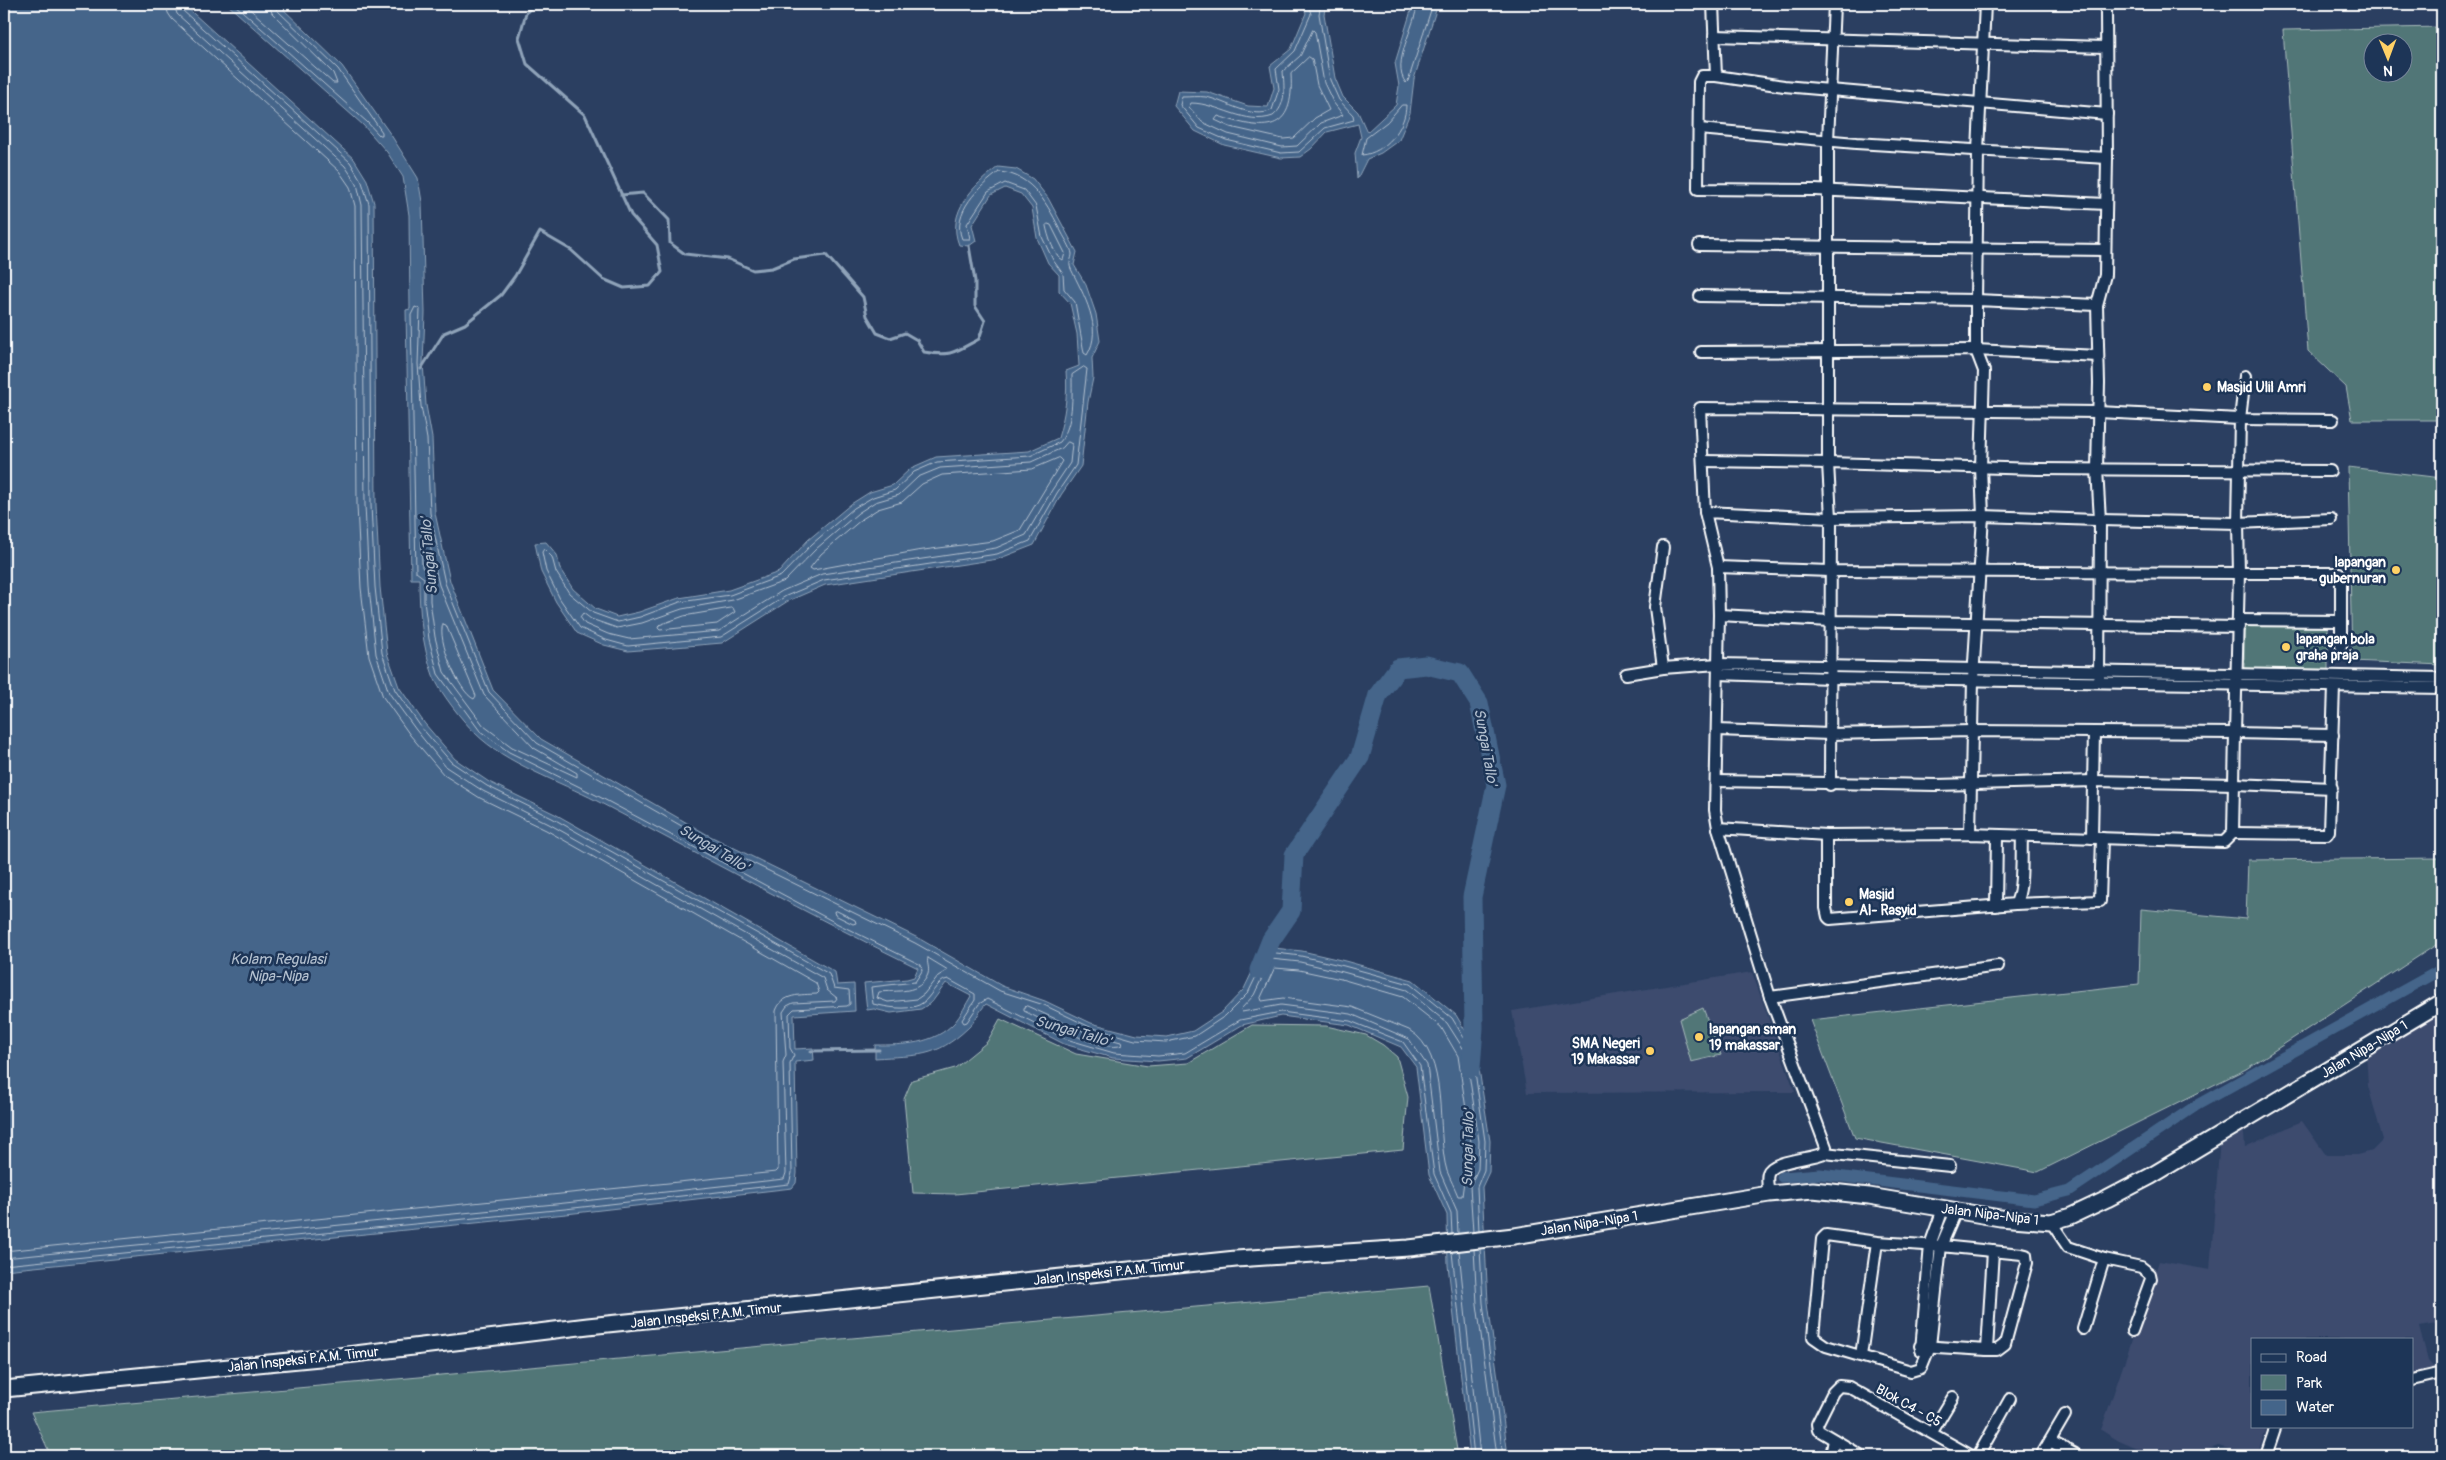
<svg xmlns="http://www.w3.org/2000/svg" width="2446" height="1460" font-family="Pangolin,sans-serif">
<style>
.built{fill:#3c4b6e}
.green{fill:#517677;stroke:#a8babb;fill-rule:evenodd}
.water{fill:#44658a;stroke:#8fa3b9}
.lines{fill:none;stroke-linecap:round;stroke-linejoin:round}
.shore{stroke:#b4c1d0;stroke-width:1}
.stream{stroke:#8fa3b9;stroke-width:3}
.canal{stroke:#44658a;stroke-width:11}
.river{stroke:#44658a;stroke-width:19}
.street-casing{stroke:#fff;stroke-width:14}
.secondary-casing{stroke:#fff;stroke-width:19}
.street{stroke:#1d3557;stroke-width:10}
.secondary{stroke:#1d3557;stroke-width:15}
.poi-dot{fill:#ffd166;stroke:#1d3557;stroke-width:2}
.labels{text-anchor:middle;stroke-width:5;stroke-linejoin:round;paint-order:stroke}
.poi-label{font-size:14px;font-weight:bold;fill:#fff;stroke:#1d3557;text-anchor:start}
.street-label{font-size:14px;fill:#fff;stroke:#1d3557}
.water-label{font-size:15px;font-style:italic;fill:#b4c1d0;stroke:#1d3557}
</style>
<rect width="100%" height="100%" fill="#2b3f61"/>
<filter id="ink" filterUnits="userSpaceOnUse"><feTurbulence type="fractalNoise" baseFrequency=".02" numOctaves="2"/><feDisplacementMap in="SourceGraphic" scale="10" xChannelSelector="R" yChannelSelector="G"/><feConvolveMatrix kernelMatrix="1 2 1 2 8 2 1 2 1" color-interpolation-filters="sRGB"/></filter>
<g filter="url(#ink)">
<g class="built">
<path d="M1752,972l43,120 -268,1 -15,-82z"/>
<path d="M2442,1003v320l-23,4 9,34 8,9 -24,5v-36h-160v87h15l-10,30 -39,-10 -26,9 -38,1 -35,-15 -18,-11 58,-169 51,9 10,-132 23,-15 2,24 57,-26 24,34h32l14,-4 11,-11 -15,-54 -2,-37z"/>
</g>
<g class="green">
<path d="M2442,27v393h-90l-6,-33 -38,-36 -25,-321zM2374,42h30v30h-30z"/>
<path d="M2348,467l94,11v187l-90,-4z"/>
<path d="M2244,623l84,1v47h-84z"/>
<path d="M2442,858v83l-196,128 -208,103 -183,-34 -45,-118 329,-36 2,-75 105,10 2,-59z"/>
<path d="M1703,1008l18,47 -30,7 -12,-43z"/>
<path d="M1000,1019l76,35 72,12 40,-3 64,-38 74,1 40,9 17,10 14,12 11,40 -5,53 -448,44 -42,-1 -9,-94 8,-19 43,-12 32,-26z"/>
<path d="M1429,1286l29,170h-1407l-20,-44z"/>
</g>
<g class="water">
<path d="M4,4h179l171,155 13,21 7,23 2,302 4,82 7,66 12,34 26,37 30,35 34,23 66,32 280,158 2,13 17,-1 1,27 -61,4 1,34 18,-1 1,12 -19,2 2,111 -1,10 -4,5 -226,26 -562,56z"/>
<path d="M227,4l52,1 63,61 49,69 27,43 4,24 3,111 -2,50 3,42 6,33 3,75 15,68 43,109 48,49 167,96 210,103 84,48 43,15 46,22 46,12 30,2 26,-6 29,-19 22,-23 20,-42 38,4 43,10 68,19 43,35 20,34 14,92 -1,31 -7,15 6,115 20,154h-38l-22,-191 -1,-50 -18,-40 -13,-108 -15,-20 -52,-22 -68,-9 -39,9 -55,33 -29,3 -45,-3 -49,-14 -78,-40c-7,7 -11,18 -18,24 -33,31 -51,27 -93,30v-13c28,0 59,0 80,-23 6,-7 11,-18 16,-26l-25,-13 -14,19 -11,7 -30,4 -17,-4 -7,1 -3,-27 43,-4 7,-2 4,-9c-109,-53 -214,-111 -321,-167 -38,-20 -91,-37 -122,-68 -13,-13 -35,-40 -42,-58 -11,-29 -14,-65 -14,-96h-8l-5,-269 4,-1 -1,-94 -6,-38 -16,-25 -24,-27z"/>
<path d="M1302,4h24l-2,10 11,64 8,19 15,15 9,20 29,-27 3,-19 -4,-23 18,-59h25l-24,75 -4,34 -11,27 -18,13 -14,6 -10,20 -2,-26 6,-16 -3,-13 -31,8 -16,17 -11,8 -19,1 -57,-13 -29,-14 -21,-25 4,-15 29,1 41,14 20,1 6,-19 -4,-22 21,-17 15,-36z"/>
<path d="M998,167l18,2 17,10 15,19 29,54 -3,13 12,20 10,29 4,27 -8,17 1,20 -5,24 -7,64 -20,29 -27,50 -36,14 -173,26 -37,16 -66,42 -94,8 -24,-6 -27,-12 -21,-31 -15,-30 -6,-29 11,-1 11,13 3,14 13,20 23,20 21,8 22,-5 40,-14 50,-8 50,-18 29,-32 43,-36 19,-12 23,-7 18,-17 25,-11 93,-6 29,-13c7,-23 10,-43 8,-67l13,-5 -2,-32 -7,-31 -11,-12v-16l-11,-12 -11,-25 -5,-30 -11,-14 -16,-6 -14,7 -19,30 4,16 -7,5 -10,-1c-13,-33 14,-59 39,-78z"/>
</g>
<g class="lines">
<g class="shore">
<path d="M234,4l133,118 12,13h3v-3l-44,-63 -62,-60 -1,-5"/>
<path d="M244,4l89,79h4l-4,-10 -61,-60 -3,-9"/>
<path d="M1308,4l3,10 -16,37 -19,18 3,20 -7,21c-20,10 -46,-9 -66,-13 -7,-1 -16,0 -24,0l-2,8 19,23 27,12 55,13 18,-1 26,-24 29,-8 -1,-5 -14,-15 -9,-20 -11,-66 2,-10"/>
<path d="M1417,4c-1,22 -27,60 -11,79l2,-2 25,-77"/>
<path d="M1313,30l2,2 9,51 9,19 10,13 -22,8 -24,23 -15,1 -54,-13 -26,-12 -13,-15 2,-4c27,0 55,23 82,13 14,-11 11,-30 10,-45l17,-15z"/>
<path d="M1309,57l3,2 5,26 12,25 -14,8 -21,20 -11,1 -53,-12 -15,-7 3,-4c46,15 77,19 73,-42z"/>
<path d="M1402,105h4c0,23 -21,48 -44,50l4,-17 21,-16z"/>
<path d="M999,172c34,2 49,34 63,61 3,6 9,14 10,21 0,5 -4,9 -1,15 12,25 33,59 16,86l-3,-2 -9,-51 -11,-13 -1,-15 -10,-14 -11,-23 -6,-31 -12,-16 -19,-7 -17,9 -21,32 3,15h-8c-11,-27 18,-53 37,-67z"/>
<path d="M1048,224l3,1 14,28 -2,7c-9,-4 -15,-24 -17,-34z"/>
<path d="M1084,367l3,2 -11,96 -19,28 -27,48 -33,13 -173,26 -38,16 -65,41 -93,9 -22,-6 -26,-12 -20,-29 -14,-28 -4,-19 2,-3 8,8 4,15 13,21 24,20 25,9 22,-5 40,-15 50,-7 51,-19 31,-32 42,-36 19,-11 22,-7 19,-18 23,-10 93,-6 30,-14c14,-18 12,-46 12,-67z"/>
<path d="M1068,442l4,2 -2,19 -18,27 -26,45 -30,13 -174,26 -40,17 -63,40 -90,8 -21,-5 -23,-10 -5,-7 3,-4 8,6 26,9 25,-5 40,-14 51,-9 52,-19 31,-32 42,-36 17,-11 24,-7 19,-18 22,-9 91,-6 31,-14z"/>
<path d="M1059,458l3,3 -42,69 -27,11 -77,10 -103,19 -3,-2 11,-14 41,-35 16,-10 24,-7 20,-18 20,-9 90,-6z"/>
<path d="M424,526l2,2 13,57 45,110 50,53 43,25v4l-65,-30 -28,-21 -40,-54 -9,-35 -5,-36v-24l-8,-10 -1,-39z"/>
<path d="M733,608l2,4 -18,12 -57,6 -2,-2 1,-3 25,-9z"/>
<path d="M443,624l3,1 30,71 -2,3c-15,-6 -38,-61 -31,-75z"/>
<path d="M837,911l18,9 1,3 -3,1 -18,-9 -1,-3z"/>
<path d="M928,958l20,12 -10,6 -14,18 -7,5 -29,3 -11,-4 2,-6c18,-2 41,3 49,-18 2,-7 -2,-11 0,-16z"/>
<path d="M1275,968l24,2 42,9 62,18 38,30 17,29 13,86v25l-7,14 -2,15h-4c-3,-8 -8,-17 -11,-25 -12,-40 4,-116 -38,-141l-57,-23 -69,-9 -21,3 -1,-3z"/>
<path d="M1027,1006l60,27 34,9 1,3c-18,9 -79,-25 -98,-34v-3z"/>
<path d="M1452,1234l-1,-21 -17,-39 -14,-108 -17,-24 -53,-21 -69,-9 -41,8 -55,33 -27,3 -44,-3 -48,-14 -79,-40 -8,5 -12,18 -3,1 -2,-3 13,-20v-6l-27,-15c-12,1 -17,21 -29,26 -14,6 -32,2 -46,-1l-2,-17 44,-5 7,-11 -1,-6 -83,-41 -242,-129 -87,-43 -29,-21 -42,-57 -9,-35 -5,-38v-23l-8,-6 -5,-257 4,-8 5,2 -2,55 3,42 6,33 3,74 15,70 44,109 48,51 169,97 209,103 85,48 44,14 46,22 45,13 31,2 29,-6 30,-20 23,-23 20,-41 33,4 43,10 66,18 42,34 20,33 13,90 -1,29 -7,17 2,44"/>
<path d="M1458,1234l-1,-23 -17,-39 -13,-107 -18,-26 -58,-25 -70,-9 -39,7 -1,-3 13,-14 17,-36 29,3 43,10 64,18 40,33 19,30 13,88 -1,28 -8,17 3,46"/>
<path d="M1474,1249l3,55 20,152"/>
<path d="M1480,1249l3,54 20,153"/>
<path d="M4,1251l772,-79 2,-2 -2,-159c6,-18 25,-16 41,-17l2,-2 -3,-9 -270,-153 -66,-32 -36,-23 -34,-40 -27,-38 -14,-41 -8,-68 -4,-83 -2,-299 -5,-19 -11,-16 -167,-152 -4,-6 -2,-9"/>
<path d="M1459,1251l21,205"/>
<path d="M1452,1252l22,204"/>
<path d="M4,1258l561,-55 219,-24 2,-6 -3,-111 3,-7 -3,-43 4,-6 6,-3 42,-2 2,-3 -10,-8 -4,-12 -274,-154 -66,-33 -37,-24 -30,-37 -27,-37 -13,-39 -7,-67 -4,-82 -3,-300 -5,-21 -12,-18 -168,-152 -3,-10"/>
<path d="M4,1265l561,-56 224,-25 3,-11 -2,-110 4,-8 -4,-7 -1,-34 5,-5 53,-3 3,-2 -1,-14 -15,-2 -5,-14 -277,-156 -65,-32 -36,-24 -30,-35 -26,-37 -13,-37 -7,-66 -4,-82 -2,-301 -7,-22 -12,-20 -168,-152 -2,-6"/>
</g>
<g class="stream">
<path d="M621,195l22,-2 26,27 1,23 15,11 43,5 25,11 19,-2 22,-9 32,-4 37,42 4,19 10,17 13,5 15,-5 12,7 7,12c27,5 31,0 55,-13l6,-18 -10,-15v-25l-6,-35"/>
<path d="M421,369l23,-36 21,-9 36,-29 14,-19 25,-44 31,18 32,29 21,9 26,-2 12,-14 -5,-27 -26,-30 -46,-100 -58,-51 -8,-26 7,-25 8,-9"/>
<path d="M811,1051l68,-1"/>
</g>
<path class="canal" d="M1782,1177l38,-3 214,26 35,-9 128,-86 245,-136"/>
<path class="river" d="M1259,970l12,-30 20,-29 3,-56 66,-98 18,-62 20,-27 28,-3 34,8 19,30 17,82 -24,112 2,131 -3,40"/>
<defs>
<g id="street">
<path d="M1713,4l3,72"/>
<path d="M1714,36l391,11"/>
<path d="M1699,129l157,14 251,15"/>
<path d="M2106,204l-291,-14 -117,-1 1,-107 3,-6h14l68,10 323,28"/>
<path d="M1699,245l406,5"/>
<path d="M1700,296l276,4 2,-149 7,-147"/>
<path d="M2097,305l2,78 -2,86 3,51 -1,159"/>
<path d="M1701,352l275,-2 122,6"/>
<path d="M2245,376l-5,43 93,1"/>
<path d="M1703,461l125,2v-322l6,-137"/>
<path d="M1705,512l-5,-104 398,4 142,7 -2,104 93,-4"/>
<path d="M2096,520l-113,-4 -2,-49 3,-96 -8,-21v-50l121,5 8,-30 2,-117 -1,-147"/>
<path d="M2100,520l138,3 1,50h100l2,6v67"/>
<path d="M1663,547l-8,60 8,61"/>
<path d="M1718,567l112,4 409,2 -4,160 98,2"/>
<path d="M1719,615l111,6 409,6"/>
<path d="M2238,620l103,1"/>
<path d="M1626,674l37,-6 55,-4 724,14"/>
<path d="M1718,674l113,4 611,10"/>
<path d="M1717,730l113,4 141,-3 264,2 -2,100 -9,9 -254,-8 -144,1 -108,-7"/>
<path d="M1716,781l220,4 158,-4 141,3 97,4"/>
<path d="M2233,833l94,1 2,-3 5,-144"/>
<path d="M1970,834l3,-155 10,-163 -152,2 -3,-55 211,6 291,2"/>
<path d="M1826,835v73l2,9 2,2 185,-15c9,-12 6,-53 7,-68"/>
<path d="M2092,838l2,-106"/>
<path d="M2015,904l85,-3 2,-63"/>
<path d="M1996,906l1,-70"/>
<path d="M1770,997l228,-31"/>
<path d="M1824,1153l126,13"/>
<path d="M1769,1194c-1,-7 -3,-14 -1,-21 4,-13 44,-14 56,-20l2,-6 -56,-150 -52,-169 -3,-18 4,-195 -1,-48 -13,-55 126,6 -1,267"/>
<path d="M1956,1211l-15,35 -11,100 -9,22 -10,3 -85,-25 -13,-9 9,-98 4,-4 51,7 64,4 81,8 4,1 1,8 -22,81 -8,6h-10"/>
<path d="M2051,1222l17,25 36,12 37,8 9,7 1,5 -19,52"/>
<path d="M2083,1329l21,-70"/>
<path d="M1920,1346l67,4 6,-99"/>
<path d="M1921,1350l9,-105 13,-36"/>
<path d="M1861,1356l16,-114"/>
<path d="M2412,1380l30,-7"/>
<path d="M1932,1432l21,-35"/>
<path d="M2050,1441l28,15"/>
<path d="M1831,1456l3,-16"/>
<path d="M1862,1456l-44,-26 -1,-6 16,-32 6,-6 10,1 123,69"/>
<path d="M1978,1456l32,-57"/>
<path d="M2041,1456l24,-41"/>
<path d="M2266,1456l10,-30"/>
</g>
<path id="secondary" d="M4,1389l326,-32 258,-31 648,-67 173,-11 105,-12 255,-42 44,-4 56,6 131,22 51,4 20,-6 36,-17 44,-23 291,-174"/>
</defs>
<use href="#street" class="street-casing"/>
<use href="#secondary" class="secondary-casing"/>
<use href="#street" class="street"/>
<use href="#secondary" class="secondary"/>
</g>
</g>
<g class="poi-dot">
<circle cx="2207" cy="387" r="5"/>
<circle cx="2396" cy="570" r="5"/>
<circle cx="2286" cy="647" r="5"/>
<circle cx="1849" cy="902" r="5"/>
<circle cx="1699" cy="1037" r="5"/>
<circle cx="1650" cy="1051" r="5"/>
</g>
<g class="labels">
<g class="poi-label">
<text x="2217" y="392">Masjid Ulil Amri</text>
<text x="2386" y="567" text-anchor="end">lapangan<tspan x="2386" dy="16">gubernuran</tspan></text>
<text x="2296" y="644">lapangan bola<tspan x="2296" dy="16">graha praja</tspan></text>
<text x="1859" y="899">Masjid<tspan x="1859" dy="16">Al- Rasyid</tspan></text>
<text x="1709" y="1034">lapangan sman<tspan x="1709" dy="16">19 makassar</tspan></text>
<text x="1640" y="1048" text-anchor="end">SMA Negeri<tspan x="1640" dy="16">19 Makassar</tspan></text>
</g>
<g class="street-label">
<text transform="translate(2364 1049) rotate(-31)" y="5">Jalan Nipa-Nipa 1</text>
<text transform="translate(1990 1214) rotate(7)" y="5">Jalan Nipa-Nipa 1</text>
<text transform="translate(1589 1223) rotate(-9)" y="5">Jalan Nipa-Nipa 1</text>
<text transform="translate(1109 1272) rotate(-6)" y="5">Jalan Inspeksi P.A.M. Timur</text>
<text transform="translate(706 1315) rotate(-6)" y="5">Jalan Inspeksi P.A.M. Timur</text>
<text transform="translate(303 1359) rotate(-6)" y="5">Jalan Inspeksi P.A.M. Timur</text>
<text transform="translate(1909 1405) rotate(29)" y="5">Blok C4 - C5</text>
</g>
<g class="water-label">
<text transform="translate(429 556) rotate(-95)" y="5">Sungai Tallo'</text>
<text transform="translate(1486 747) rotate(80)" y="5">Sungai Tallo'</text>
<text transform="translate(714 848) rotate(31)" y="5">Sungai Tallo'</text>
<text x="278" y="964">Kolam Regulasi<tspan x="278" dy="17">Nipa-Nipa</tspan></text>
<text transform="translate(1073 1031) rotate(16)" y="5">Sungai Tallo'</text>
<text transform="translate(1468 1148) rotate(-89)" y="5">Sungai Tallo'</text>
</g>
</g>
<rect width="2446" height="1460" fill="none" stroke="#1d3557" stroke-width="20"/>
<rect x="10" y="10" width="2426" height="1440" fill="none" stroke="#fff" stroke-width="2" filter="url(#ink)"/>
<rect x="2251" y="1338" width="162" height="90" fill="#1d3557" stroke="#77869a"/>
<rect x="2261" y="1354" width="25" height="8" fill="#1d3557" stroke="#77869a"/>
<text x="2296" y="1362" font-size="15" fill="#ffffff">Road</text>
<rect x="2261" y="1375" width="25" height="15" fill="#517677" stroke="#77869a"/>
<text x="2296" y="1388" font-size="15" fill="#ffffff">Park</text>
<rect x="2261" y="1400" width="25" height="15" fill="#44658a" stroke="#77869a"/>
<text x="2296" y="1412" font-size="15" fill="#ffffff">Water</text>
<g transform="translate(2388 58) rotate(179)"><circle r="24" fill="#1d3557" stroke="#77869a"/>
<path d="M0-4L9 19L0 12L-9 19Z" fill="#ffd166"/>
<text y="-8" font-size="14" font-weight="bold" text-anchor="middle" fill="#ffffff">N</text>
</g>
</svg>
